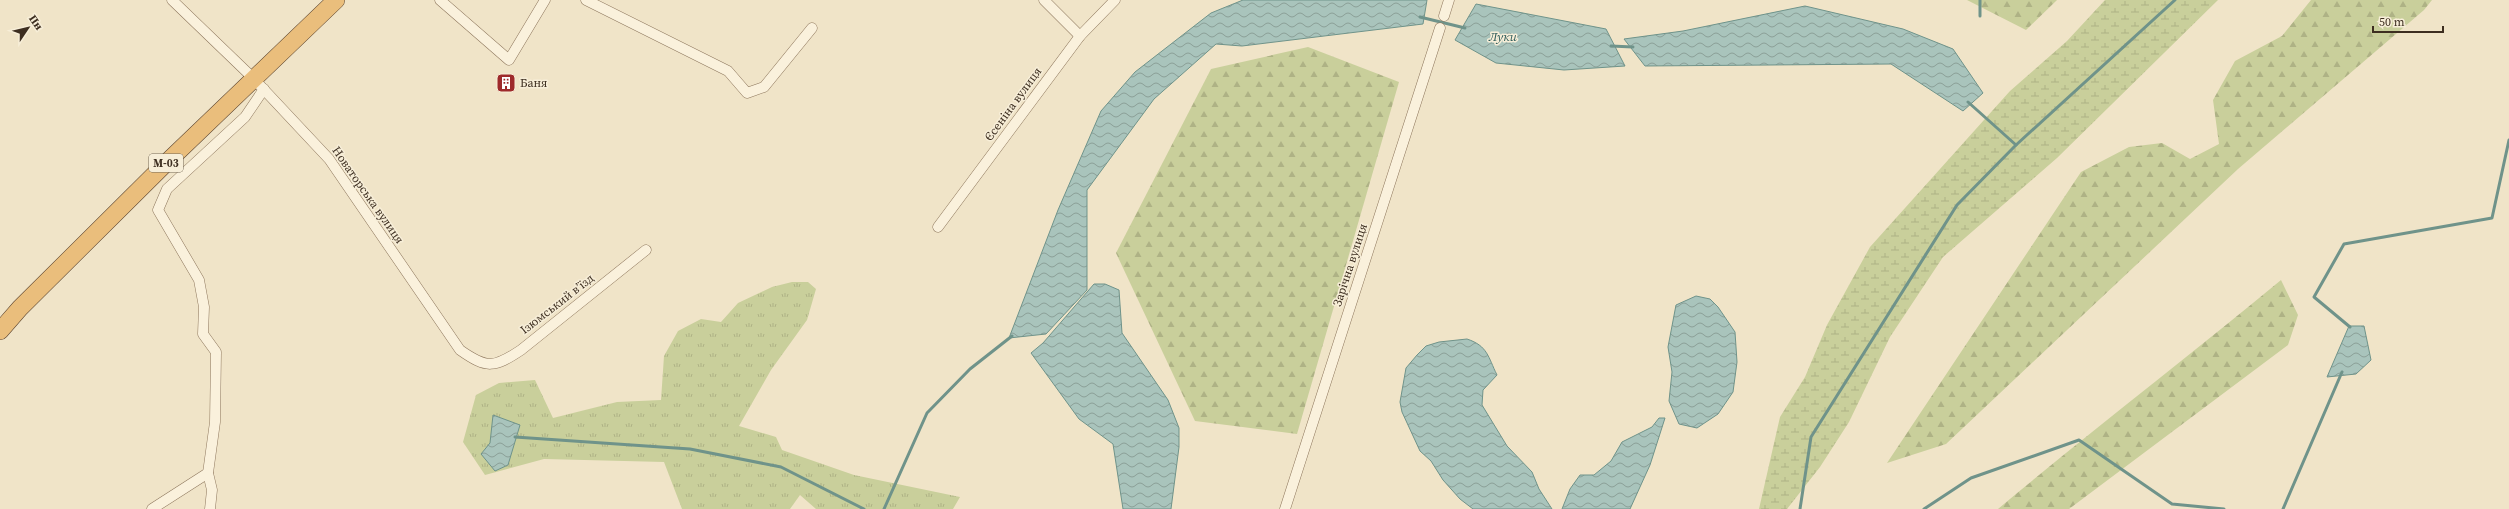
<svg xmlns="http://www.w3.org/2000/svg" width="2509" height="509" font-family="'Source Serif 4',serif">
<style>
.grass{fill:url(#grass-tufts)}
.forest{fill:url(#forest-firs)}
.wetland{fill:url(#wetland-marsh)}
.water{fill:url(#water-waves);stroke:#6f938a}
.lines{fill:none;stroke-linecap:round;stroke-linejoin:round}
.stream{stroke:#6f938a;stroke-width:3}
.minor-casing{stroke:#8d765c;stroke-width:11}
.trunk-casing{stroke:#5b4430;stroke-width:18}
.minor{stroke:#faf1dc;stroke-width:10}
.trunk{stroke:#eabe7c;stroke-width:17}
.labels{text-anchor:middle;stroke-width:3;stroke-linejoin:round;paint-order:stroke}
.shield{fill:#f7eed8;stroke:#756857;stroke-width:1}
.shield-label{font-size:11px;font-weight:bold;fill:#3d2e20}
.poi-label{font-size:12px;fill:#3d2e20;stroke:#f7eed8;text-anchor:start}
.street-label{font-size:12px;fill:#3d2e20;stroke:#f7eed8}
.water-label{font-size:13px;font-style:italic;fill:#2f5d5a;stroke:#f7eed8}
</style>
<defs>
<pattern id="grass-tufts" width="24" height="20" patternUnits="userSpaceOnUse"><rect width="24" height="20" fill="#c9cf9b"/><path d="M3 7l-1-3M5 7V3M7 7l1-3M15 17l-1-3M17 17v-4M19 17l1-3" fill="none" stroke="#aeb285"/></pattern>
<pattern id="forest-firs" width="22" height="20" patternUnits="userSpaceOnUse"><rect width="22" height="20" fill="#c9cf9b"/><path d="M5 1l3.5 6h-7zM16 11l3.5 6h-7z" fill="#aeb285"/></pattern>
<pattern id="wetland-marsh" width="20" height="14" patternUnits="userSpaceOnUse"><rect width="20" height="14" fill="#c9cf9b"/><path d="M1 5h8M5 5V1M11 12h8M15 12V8" fill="none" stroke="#aeb285"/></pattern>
<pattern id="water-waves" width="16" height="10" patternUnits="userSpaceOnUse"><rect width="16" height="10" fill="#a9c4bc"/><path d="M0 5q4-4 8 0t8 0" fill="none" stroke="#8ba098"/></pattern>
</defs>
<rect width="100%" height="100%" fill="#f0e4c8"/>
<path class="grass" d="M792,282h16l8,7 -9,31 -36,50 -32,56 37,11 6,13 72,25 106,22 -7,12h-137l-16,-14 -10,14h-108l-18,-47 -120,-3 -59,16 -22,-33 13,-47 23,-12 36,-3 18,38 64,-16 44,-2 3,-44 14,-25 23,-12 20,3 17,-19 34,-16z"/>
<g class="forest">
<path d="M1967,0h90l-31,30z"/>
<path d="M2311,0h121l-8,10 -186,159 -292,275 -59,19 194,-291 48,-25 33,-4 28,16 29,-15 -6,-44 22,-39 47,-25z"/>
<path d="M1308,47l91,35 -102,352 -102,-13 -79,-168 95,-184z"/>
<path d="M2281,280l17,35 -10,30 -219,164h-71c93,-78 189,-151 283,-229z"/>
</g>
<path class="wetland" d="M2105,0h113l-161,158 -114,99 -53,80 -41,85 -29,45 -33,42h-28l21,-92 25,-40 22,-52 43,-78 140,-156 57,-50z"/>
<g class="water">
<path d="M1243,0h184l-4,24 -181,22 -26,-2 -62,55 -67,91v100l-41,44 -37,4 49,-128 43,-99 34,-39 76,-59z"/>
<path d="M1476,4l130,25 19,37 -61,4 -68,-7 -41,-23z"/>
<path d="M1805,6l98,23 50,20 30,44 -20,18 -72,-47 -246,2 -21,-27 59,-8z"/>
<path d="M1094,284h11l14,6 3,43 46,67 11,28v19l-8,62h-48l-10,-65 -34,-25 -48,-66 12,-10z"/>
<path d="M1696,296l14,3 8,8 17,25 2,30 -4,30 -15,22 -21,14 -18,-4 -10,-23 3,-29 -4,-25 8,-42z"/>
<path d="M2349,326h15l7,34 -15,14 -29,3z"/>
<path d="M1467,339c21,7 21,18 30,36l-14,15 -1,15 25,41 25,26 7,17 13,20h-79l-13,-10 -17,-19 -12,-19 -11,-10 -18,-39 -2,-10 6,-34 11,-13 9,-9 13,-4z"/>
<path d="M493,415l27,10 -12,40 -13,6 -14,-17 9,-11z"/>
<path d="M1659,418h6l-15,47 -20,44h-68l8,-20 10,-14h14l17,-14 11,-19 30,-15z"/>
</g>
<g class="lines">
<g class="stream">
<path d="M1980,0v16"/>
<path d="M1420,17l45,11"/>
<path d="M1611,46l22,1"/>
<path d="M1968,102l48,43 159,-145"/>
<path d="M2350,327l-36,-30 30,-53 148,-26 17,-78"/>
<path d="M515,437l175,12 91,18 83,42"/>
<path d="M884,509l43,-96 43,-44 42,-33"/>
<path d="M1800,509l11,-72 146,-232 59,-60"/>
<path d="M1924,509l47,-31 108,-38 93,64 52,5"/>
<path d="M2283,509l59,-137"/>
</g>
<defs>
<g id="minor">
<path d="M172,0l81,78 76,81 131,191c27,19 34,18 61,0l125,-100"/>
<path d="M440,0l69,60 36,-60"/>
<path d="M586,0l142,71 19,22 17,-6 48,-59"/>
<path d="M1044,0l36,36"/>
<path d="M1444,16l5,-16"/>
<path d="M938,227l142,-191 35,-36"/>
<path d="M152,509l56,-36"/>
<path d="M210,509l2,-19 -4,-17 7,-51 1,-70 -13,-18 1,-27 -5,-27 -41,-70 9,-21 78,-72 19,-28"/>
<path d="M1285,509l155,-481"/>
</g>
<path id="trunk" d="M0,331l20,-23 143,-142 173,-166"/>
</defs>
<use href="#minor" class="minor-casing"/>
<use href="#trunk" class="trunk-casing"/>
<use href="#minor" class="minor"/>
<use href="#trunk" class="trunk"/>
</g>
<defs>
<symbol id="building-square" viewBox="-11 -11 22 22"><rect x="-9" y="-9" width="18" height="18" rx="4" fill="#9e2a2b" stroke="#f7eed8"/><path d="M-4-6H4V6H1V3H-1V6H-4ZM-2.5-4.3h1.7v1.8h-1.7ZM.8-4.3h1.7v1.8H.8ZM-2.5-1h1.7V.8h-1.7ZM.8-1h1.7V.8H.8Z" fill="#fff"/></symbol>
</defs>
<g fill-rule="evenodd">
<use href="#building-square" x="495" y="72" width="22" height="22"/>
</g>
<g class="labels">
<rect class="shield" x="149" y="154" width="34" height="18" rx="3"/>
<g class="shield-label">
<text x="166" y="167">М-03</text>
</g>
<g class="poi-label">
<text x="520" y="87">Баня</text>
</g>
<g class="street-label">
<text transform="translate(1013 104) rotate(-54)" y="4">Єсеніна вулиця</text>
<text transform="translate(368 195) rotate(55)" y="4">Новаторська вулиця</text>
<text transform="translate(1350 265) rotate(-72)" y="4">Зарічна вулиця</text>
<text transform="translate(557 304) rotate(-38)" y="4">Ізюмський в’їзд</text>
</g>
<g class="water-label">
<text x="1503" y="41">Луки</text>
</g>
</g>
<g transform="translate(28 28) rotate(55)" stroke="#f7eed8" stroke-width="3" paint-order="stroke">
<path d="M0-3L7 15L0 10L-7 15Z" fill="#3d2e20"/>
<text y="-6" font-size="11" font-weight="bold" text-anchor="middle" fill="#3d2e20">Пн</text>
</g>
<path d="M2373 26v6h70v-6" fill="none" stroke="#3d2e20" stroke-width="2"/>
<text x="2379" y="26" font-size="12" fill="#3d2e20" stroke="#f7eed8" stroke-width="3" paint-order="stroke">50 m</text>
</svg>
